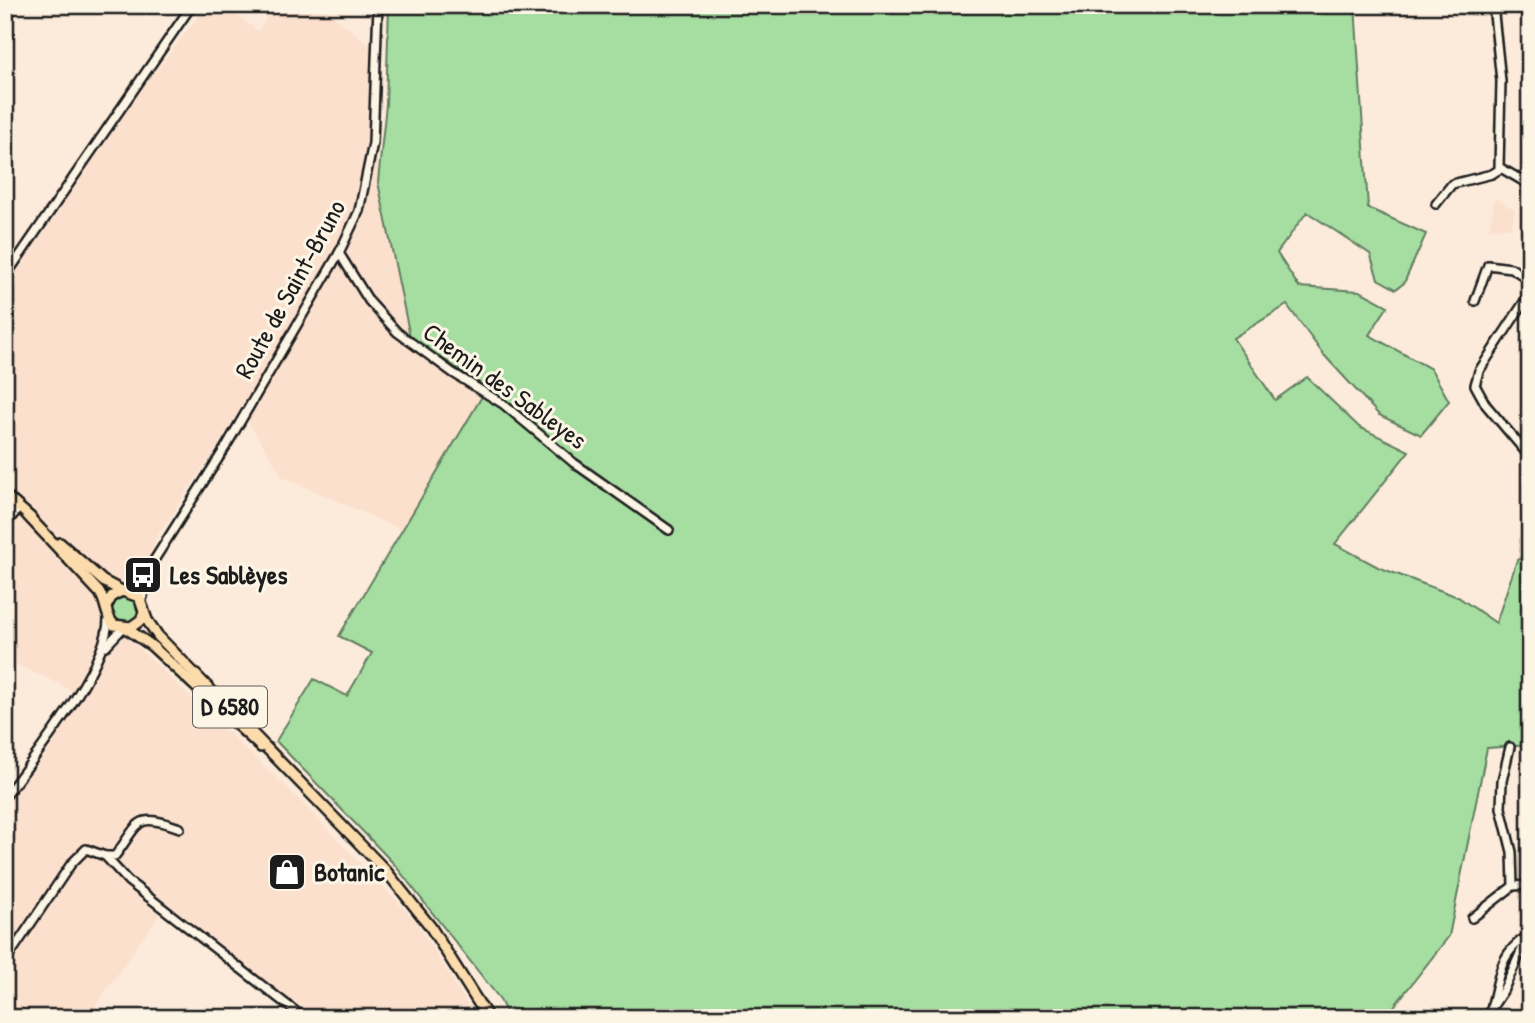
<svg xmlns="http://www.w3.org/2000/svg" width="1535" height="1023" font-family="'Patrick Hand',sans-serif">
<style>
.built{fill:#fce0ce}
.green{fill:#a6dea2;stroke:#617d5f;stroke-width:2}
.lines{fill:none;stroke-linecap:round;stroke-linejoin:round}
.minor-casing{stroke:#1c1c1c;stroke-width:12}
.major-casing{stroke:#1c1c1c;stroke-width:14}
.minor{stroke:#fcf5e5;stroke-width:7}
.major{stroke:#fcdcac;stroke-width:9}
.labels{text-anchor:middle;stroke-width:6;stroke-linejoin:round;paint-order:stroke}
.shield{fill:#fcf5e5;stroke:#5f5d58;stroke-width:2}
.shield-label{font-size:24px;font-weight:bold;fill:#1c1c1c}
.street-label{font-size:26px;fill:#1c1c1c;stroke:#fcf5e5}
.poi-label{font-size:26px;font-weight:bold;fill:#1c1c1c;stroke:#fcf5e5;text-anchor:start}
</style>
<rect width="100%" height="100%" fill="#fcebdb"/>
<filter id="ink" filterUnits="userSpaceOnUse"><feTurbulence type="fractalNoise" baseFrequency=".0143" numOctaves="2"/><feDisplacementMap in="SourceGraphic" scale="14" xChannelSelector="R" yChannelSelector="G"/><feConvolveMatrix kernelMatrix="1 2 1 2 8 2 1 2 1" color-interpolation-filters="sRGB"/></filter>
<g filter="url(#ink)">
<g class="built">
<path d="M207,5h16l35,26 17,-26h44l55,43 -7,64 43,225 77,50 -83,144 -121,-54 -42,-66 -86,129 -29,96 166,156 124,129 60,97h-167l-145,-110 -77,110h-82v-216l79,-106 -79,-37v-370l132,-194z"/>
<path d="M1495,198l20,12 -4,18h-22z"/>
</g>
<g class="green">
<path d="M389,5h966l13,203 58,26 -22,49 -8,6 -18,-10 -8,-25 -63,-42 -30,41 22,34 61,4 28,15 -19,29 62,34 18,32 -28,34 -42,-20 -55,-60 -37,-50 -54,33 42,62 32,-23 52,50 50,24 -74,93 43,23 80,30 38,26 21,-63 13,-7v192l-43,3 -38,188 -64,82h-876l-10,-20 -105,-134 -118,-123 38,-62 33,17 25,-43 -33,-17 148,-248 -77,-51 -32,-155 8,-78z"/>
<circle cx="125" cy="610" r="13"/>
</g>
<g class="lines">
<defs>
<g id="minor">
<path d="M1493,5l8,76 -2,86 31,18"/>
<path d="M1436,204l16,-20 40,-10 8,-5"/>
<path d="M339,253l30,48 28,31 56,41 50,31 71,59 95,67"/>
<path d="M5,277l187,-272"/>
<path d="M1530,293l-51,78 -4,14 11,20 44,52"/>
<path d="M1475,301l13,-36 23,3 19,12"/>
<path d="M5,525l14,-17"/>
<path d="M125,591l21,-20"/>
<path d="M142,600l9,-35 74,-117 114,-195 20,-42 14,-68 5,-138"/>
<path d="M106,646l17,-18"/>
<path d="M5,797c29,-40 104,-132 103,-179"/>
<path d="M105,856l23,25 176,137"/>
<path d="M1513,886l17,-1"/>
<path d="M1472,918l41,-32 -1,-34 -11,-44 1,-27 8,-34"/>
<path d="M5,962l66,-98 15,-15 19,7h10c26,-35 20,-44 65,-28"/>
<path d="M1492,1004c8,-29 7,-50 34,-67"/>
<path d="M1485,1018l18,-27 25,-55"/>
</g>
<g id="major">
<path d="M5,495l26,23"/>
<path d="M28,516l72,77c7,10 5,23 14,32l17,2 10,-7 3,-7"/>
<path d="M60,543l43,38 19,10"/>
<path d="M107,605l5,-9 10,-5 17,6 8,23 11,16 228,235 44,55 58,92"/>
<path d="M126,628l26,18 109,101"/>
</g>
</defs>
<use href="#minor" class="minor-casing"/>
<use href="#major" class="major-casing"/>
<use href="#minor" class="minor"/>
<use href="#major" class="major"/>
</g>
</g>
<defs>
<symbol id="bus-square" viewBox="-11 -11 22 22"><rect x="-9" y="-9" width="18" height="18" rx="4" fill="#1c1c1c" stroke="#fcf5e5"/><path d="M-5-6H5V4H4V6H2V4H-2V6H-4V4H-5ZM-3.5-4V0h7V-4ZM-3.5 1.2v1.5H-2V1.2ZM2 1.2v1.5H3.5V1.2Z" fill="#fff"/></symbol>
<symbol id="shop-square" viewBox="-11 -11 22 22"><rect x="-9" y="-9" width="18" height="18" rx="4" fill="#1c1c1c" stroke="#fcf5e5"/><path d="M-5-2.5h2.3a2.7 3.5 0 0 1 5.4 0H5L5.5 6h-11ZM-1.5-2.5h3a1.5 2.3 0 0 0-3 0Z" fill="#fff"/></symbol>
</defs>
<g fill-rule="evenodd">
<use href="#bus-square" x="121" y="553" width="44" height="44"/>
<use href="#shop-square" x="265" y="850" width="44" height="44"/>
</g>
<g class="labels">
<rect class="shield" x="193" y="686.5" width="74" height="41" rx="5"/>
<g class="shield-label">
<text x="230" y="715">D 6580</text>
</g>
<g class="street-label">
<text transform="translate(290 289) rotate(-61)" y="9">Route de Saint-Bruno</text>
<text transform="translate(505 386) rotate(36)" y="9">Chemin des Sableyes</text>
</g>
<g class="poi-label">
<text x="170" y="584">Les Sablèyes</text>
<text x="314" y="881">Botanic</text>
</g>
</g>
<rect width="1535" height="1023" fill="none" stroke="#fcf5e5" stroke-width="28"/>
<rect x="14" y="14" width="1507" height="995" fill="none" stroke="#1c1c1c" stroke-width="2.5" filter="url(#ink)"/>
</svg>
